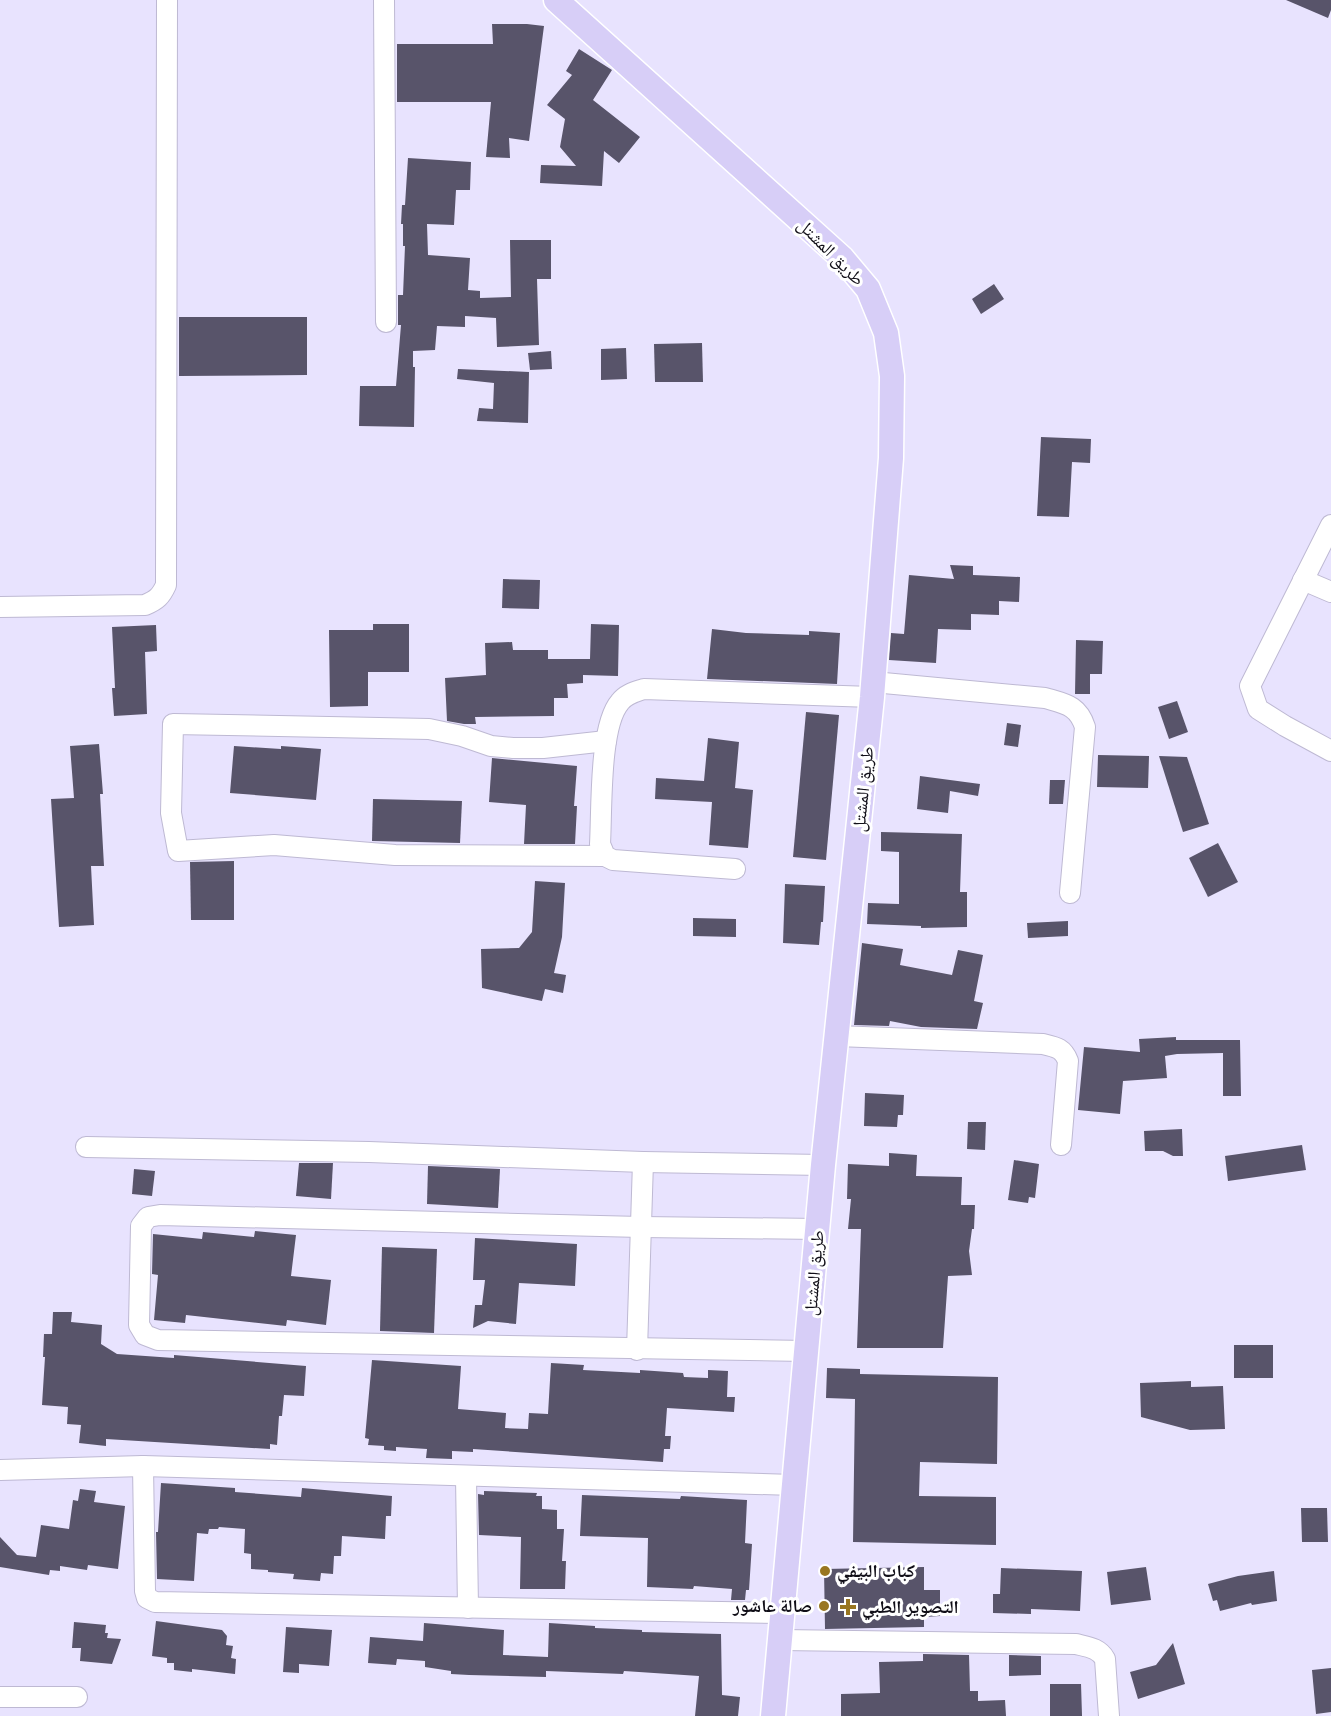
<svg xmlns="http://www.w3.org/2000/svg" width="1331" height="1716" font-family="'Times New Roman','Noto Naskh Arabic',serif">
<style>
.building{fill:#58546a}
.lines{fill:none;stroke-linecap:round;stroke-linejoin:round}
.minor-casing{stroke:#beb9d3;stroke-width:22}
.major-casing{stroke:#fff;stroke-width:27}
.minor{stroke:#fff;stroke-width:20}
.major{stroke:#d7cef7;stroke-width:24}
.poi-dot{fill:#997620;stroke:#fff;stroke-width:2}
.labels{text-anchor:middle;stroke-width:6;stroke-linejoin:round;paint-order:stroke}
.street-label{font-size:18px;fill:#100e17;stroke:#fff}
.poi-label{font-size:18px;font-weight:bold;fill:#100e17;stroke:#fff;text-anchor:start}
</style>
<rect width="100%" height="100%" fill="#e8e3fe"/>
<g class="building">
<path d="M1286,0h45v10l-3,8z"/>
<path d="M492,24h35l17,2 -15,115 -20,-3 1,20 -24,-1 5,-55h-94v-58h96z"/>
<path d="M579,49l33,21 -19,30 47,37 -21,26 -15,-12 -2,35 -62,-3 1,-18 35,1 -16,-19 5,-28 -18,-14 25,-30 -6,-4z"/>
<path d="M408,158l63,4 -1,28h-14l-2,35 -27,-1 1,31 42,3 -2,32 12,1v7l31,-1 -1,-57h41v39h-14l2,66 -42,2 -1,-29 -31,-2v11l-28,-1 -2,24 -22,1v16h2l-1,60 -55,-1 1,-40h36l5,-61h-3v-30h5l2,-49h-2v-22h-2l1,-19h3z"/>
<path d="M994,284l10,15 -23,15 -9,-15z"/>
<path d="M179,317h128v58l-128,1z"/>
<path d="M702,343l1,39h-48l-1,-38z"/>
<path d="M626,348l1,31 -26,1v-31z"/>
<path d="M551,351l1,18 -22,1 -2,-17z"/>
<path d="M458,369l71,3 -1,51 -51,-2 2,-13 14,1 1,-26 -37,-4z"/>
<path d="M1041,437l50,2 -1,24 -18,-1 -3,55 -32,-1z"/>
<path d="M950,565l23,1v9l47,2 -1,25 -20,-1v14l-28,-1v16l-33,-1 -2,34 -47,-3 2,-27 13,1 5,-59 45,4z"/>
<path d="M503,579l37,1 -1,29 -37,-1z"/>
<path d="M373,624h36v48h-41v34l-38,1 -1,-77h44z"/>
<path d="M591,624l28,1 -1,51 -35,-1v8l-16,1 1,14h-14v18l-79,1 1,7h-12l-17,-3 -2,-43 41,-3 -1,-32 27,-1 1,8h35v9h42z"/>
<path d="M156,625l1,26 -12,1 2,62 -33,2 -2,-28h3l-3,-61z"/>
<path d="M712,629l34,4 63,2v-4l31,2 -3,51 -130,-5z"/>
<path d="M1076,640l27,1 -1,33h-12v20h-15z"/>
<path d="M1177,701l11,31 -19,7 -11,-32z"/>
<path d="M806,712l33,3 -13,145 -33,-3z"/>
<path d="M1007,723l14,2 -3,22 -14,-2z"/>
<path d="M708,738l31,4 -4,46 18,2 -5,58 -39,-3 3,-43 -57,-3 1,-21 48,3z"/>
<path d="M99,744l4,50h-3l4,72h-13l3,59 -35,2 -8,-128 23,-1 -4,-52z"/>
<path d="M234,746l47,3v-3l40,3 -5,51 -86,-7z"/>
<path d="M1098,755l51,1 -1,32 -51,-1z"/>
<path d="M1159,756l28,1 22,67 -26,8z"/>
<path d="M492,758l85,8 -3,40h3l-2,38h-51l2,-39 -37,-3z"/>
<path d="M920,776l60,8 -2,12 -28,-5 -2,22 -31,-4z"/>
<path d="M1050,780h15l-2,24h-14z"/>
<path d="M373,799l89,2 -2,42 -88,-2z"/>
<path d="M881,832l81,2 -2,58h7v35l-46,1v-2l-54,-2 1,-21 31,1v-52l-18,-1z"/>
<path d="M1218,843l20,39 -30,15 -19,-39z"/>
<path d="M234,861v59h-43l-1,-58z"/>
<path d="M535,881l30,2 -3,54 -8,36 12,2 -3,18 -18,-4 -3,12 -60,-13 -1,-39 38,-1 13,-16z"/>
<path d="M785,884l40,2 -2,36h-2l-2,23 -36,-2z"/>
<path d="M693,918l43,1v18l-43,-1z"/>
<path d="M1068,921v15l-40,2 -1,-15z"/>
<path d="M862,943l41,6 -3,16 52,10 6,-25 25,5 -9,46 9,2 -6,26 -56,-2 -31,-6 -1,5 -35,-1z"/>
<path d="M1176,1037v3h64l1,56h-18v-43l-46,1 -12,2 2,22 -44,3 -3,33 -42,-4 6,-63 56,5 -1,-13z"/>
<path d="M865,1093l39,2 -1,20h-5l-1,12 -33,-1z"/>
<path d="M968,1122h18l-1,28 -18,-1z"/>
<path d="M1182,1129l1,27h-10l-10,-5h-18l-1,-20z"/>
<path d="M1302,1145l4,25 -78,11 -3,-25z"/>
<path d="M889,1153l28,2 -1,21 46,1 -1,28h14l-1,24h-2l-3,22 3,24 -24,1 -5,72h-86l4,-119h-13l3,-30h-4l1,-35 41,2z"/>
<path d="M1014,1160l25,4 -4,34 -6,-1 -1,6 -20,-3z"/>
<path d="M299,1163h34l-2,36 -35,-3z"/>
<path d="M428,1166l72,3 -2,39 -71,-4z"/>
<path d="M134,1169l21,2 -3,25 -20,-2z"/>
<path d="M255,1231l41,4 -5,41 40,4 -5,45 -39,-5 -1,6 -100,-11 -1,8 -31,-3 4,-45 -6,-1 1,-40 49,5 1,-7 51,5z"/>
<path d="M475,1238l102,6 -2,42 -56,-3 -3,41 -28,-3 -15,7 2,-23h7l3,-25h-12z"/>
<path d="M382,1247l55,2 -3,84 -54,-2z"/>
<path d="M53,1312h19l-1,10 31,3 -1,19 16,10 57,4v-3l132,11 -2,30 -20,-1 -2,21h-3l-2,29 -7,-1v5l-164,-10v7l-27,-3 2,-18 -14,-1 1,-17 -26,-2 3,-48h-2l1,-23h8z"/>
<rect x="1234" y="1345" width="39" height="33"/>
<path d="M372,1360l89,6 -3,43 48,4 -1,15 23,1 1,-16 19,1 3,-51 33,2 -1,5 57,3v-3l43,3 1,4 24,1v-8l20,1 -1,26h8l-1,15 -67,-4 -2,28h6l-1,13h-6l-1,13 -190,-13v3l-21,-1v8l-26,-1 1,-9 -31,-2v4l-12,-1v-4l-16,-1 1,-6 -4,-1z"/>
<path d="M827,1368l33,1v5l138,3 -1,87 -77,-2 -1,34 77,1v48l-143,-3 2,-143 -29,-1z"/>
<path d="M1191,1381v6l32,-1 2,43 -35,1 -49,-13 -1,-34z"/>
<path d="M161,1483l74,5v4l66,5 1,-9 90,8 -1,20h-5l-1,23 -43,-3 -1,20h-7l-1,18 -12,-1 -1,8 -27,-2 1,-5 -26,-2v-2l-17,-1v-15l-7,-1 1,-24 -26,-2 -1,2h-9l-1,5 -11,-1 -3,48 -37,-2 -1,-47h2z"/>
<path d="M80,1489l16,2 -2,11 31,4 -7,63 -30,-4 -1,5 -27,-4v5l-10,-1 -1,5 -49,-8v-30l17,18 19,2 5,-32 28,4 4,-29 5,1z"/>
<path d="M484,1491l53,2 -1,3h6v13l15,1v19h7l-2,32h4l-1,28h-45l1,-52 -42,-2 -1,-41 6,1z"/>
<path d="M582,1495l98,4 1,-3 66,4 -2,43 7,1 -3,46h-3l-1,10h-14l1,-11 -38,-3 -1,3 -46,-2 1,-49 -68,-2z"/>
<path d="M1301,1508h26l1,34h-26z"/>
<path d="M924,1567v23h16v26l-16,1v10l-99,2 -1,-60z"/>
<path d="M1146,1567l5,33 -40,5 -4,-33z"/>
<path d="M1001,1568l81,3 -2,40 -49,-2v5l-38,-1v-19h7z"/>
<path d="M1274,1571l3,30 -25,4 -1,-2 -31,8 -3,-11 -4,1 -5,-17 30,-8z"/>
<path d="M156,1621l66,9 5,6 -1,9 7,1 -2,12 5,1 -1,15 -43,-5v3l-18,-2v-7h-7v-5l-15,-2z"/>
<path d="M74,1622l32,3 -1,8h3l-1,5 14,1 -9,25 -32,-3 1,-13h-9z"/>
<path d="M424,1623l80,7 -1,25 45,2 1,-34 46,3v2l47,2v2l79,2 1,61 18,2 -2,19h-43l4,-40 -75,-5 -1,3 -77,-3v6l-77,-2 -18,-1v-3l-26,-4v-6l-28,-2 -1,6 -28,-2 2,-26 53,4z"/>
<path d="M286,1627l46,3 -3,36 -30,-2v9l-16,-1z"/>
<path d="M1173,1643l12,41 -47,15 -8,-27 26,-7z"/>
<path d="M923,1654l46,1 1,36h8v10l27,-1 1,16h-165v-22l39,-1 -1,-31 44,-1z"/>
<path d="M1009,1655l32,1v19l-32,1z"/>
<path d="M1331,1668v44l-15,2 -4,-44z"/>
<path d="M1050,1684h31l1,32h-32z"/>
</g>
<g class="lines">
<defs>
<g id="minor">
<path d="M384,0l2,322"/>
<path d="M1331,525l-81,161 8,23 27,17 46,25"/>
<path d="M1303,580l28,12"/>
<path d="M0,607l145,-2c12,-5 16,-9 21,-20l1,-585"/>
<path d="M873,682l172,16c20,6 33,7 40,29l-15,166"/>
<path d="M605,856l-210,-1 -121,-10 -96,6 -7,-38 2,-89 256,5 33,7 29,10 22,2h30l63,-7"/>
<path d="M735,869l-122,-9 -8,-4 -5,-12c2,-34 -1,-118 20,-142 6,-8 15,-10 24,-13l228,8"/>
<path d="M837,1036l206,8c13,3 20,4 25,17l-7,84"/>
<path d="M86,1147l283,5 274,10 180,3"/>
<path d="M637,1350l6,-188"/>
<path d="M806,1351l-648,-11 -13,-5 -6,-10 2,-99 7,-9 12,-2 481,12 177,2"/>
<path d="M143,1466l2,125 2,7 8,4 628,11"/>
<path d="M0,1470l143,-4 651,19"/>
<path d="M466,1477l2,131"/>
<path d="M781,1640l295,4c12,3 23,4 29,15l4,57"/>
<path d="M0,1697h77"/>
</g>
<path id="major" d="M556,0l286,258 26,31 18,44 6,43 -1,82 -19,239 -49,468 -50,551"/>
</defs>
<use href="#minor" class="minor-casing"/>
<use href="#major" class="major-casing"/>
<use href="#minor" class="minor"/>
<use href="#major" class="major"/>
</g>
<g class="poi-dot">
<circle cx="825" cy="1571" r="6"/>
<circle cx="824" cy="1606" r="6"/>
<path d="M845 1598h6v6h6v6h-6v6h-6v-6h-6v-6h6z"/>
</g>
<g class="labels">
<g class="street-label">
<text transform="translate(831 252) rotate(45)" y="6">طريق المشتل</text>
<text transform="translate(863 789) rotate(-84)" y="6">طريق المشتل</text>
<text transform="translate(814 1273) rotate(-85)" y="6">طريق المشتل</text>
</g>
<g class="poi-label">
<text x="837" y="1577">كباب البيفي</text>
<text x="812" y="1612" text-anchor="end">صالة عاشور</text>
<text x="862" y="1613">التصوير الطبي</text>
</g>
</g>
</svg>
